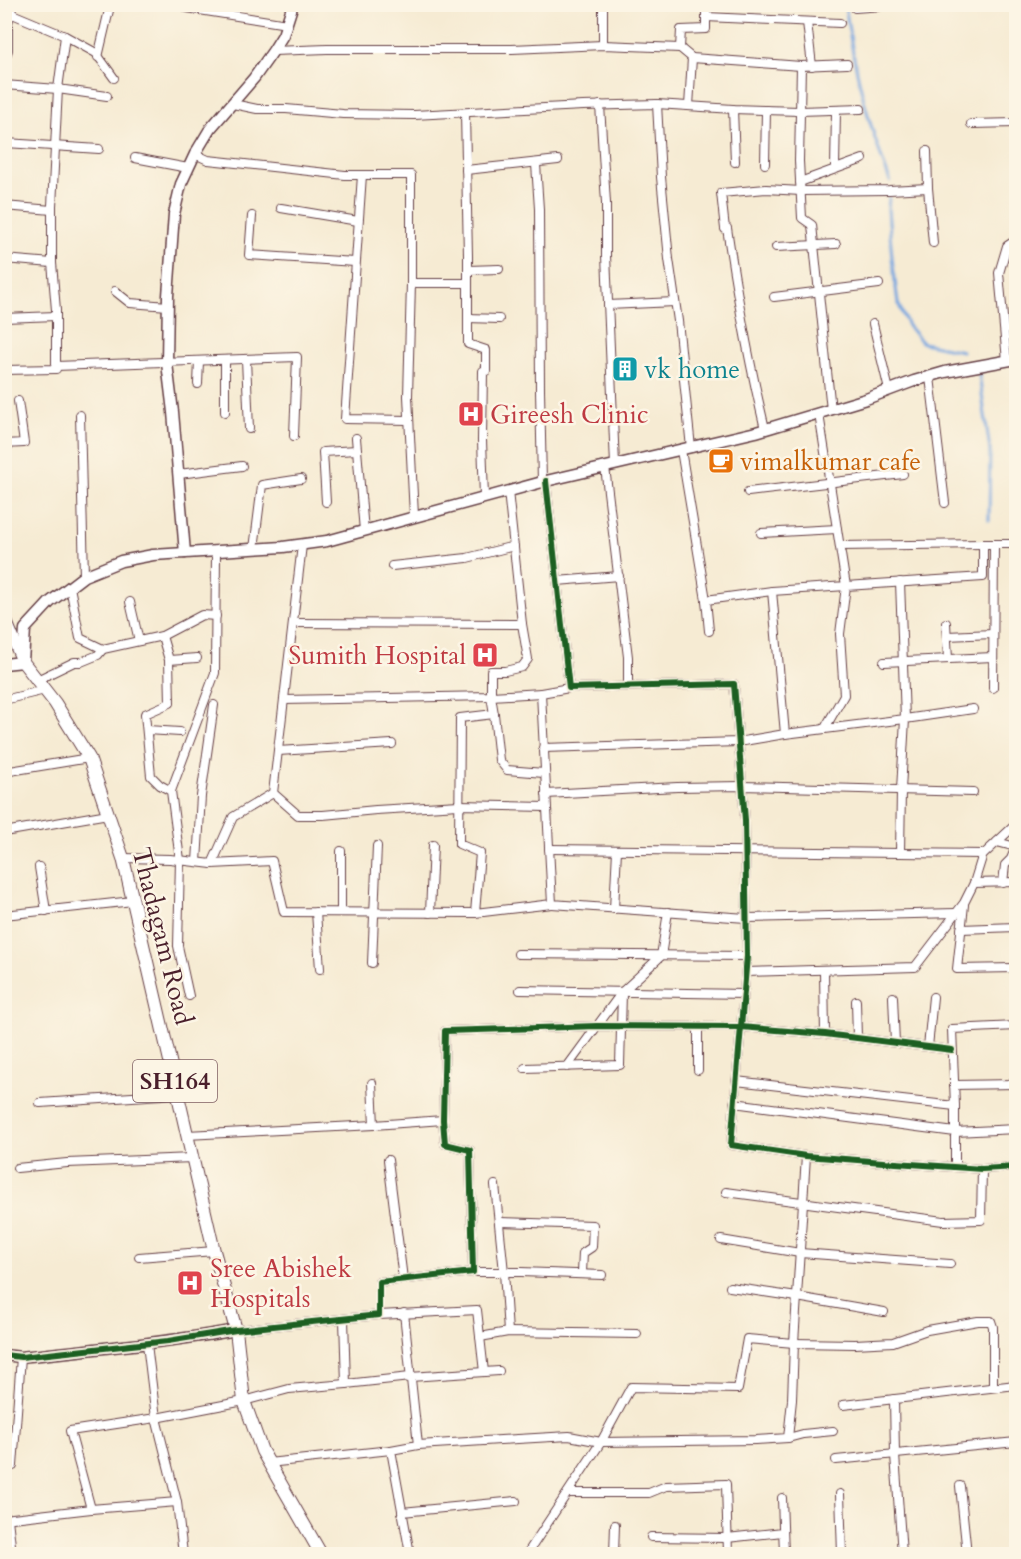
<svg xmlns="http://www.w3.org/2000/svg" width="1021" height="1559" font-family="Cardo,serif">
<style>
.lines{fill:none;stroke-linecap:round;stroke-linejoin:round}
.stream{stroke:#76a5df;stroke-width:3}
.street-casing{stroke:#643e44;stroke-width:10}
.secondary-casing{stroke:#643e44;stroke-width:13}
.primary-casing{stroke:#643e44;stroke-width:14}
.street{stroke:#fff;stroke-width:8}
.secondary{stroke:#fff;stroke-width:10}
.primary{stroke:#fff;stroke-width:12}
.cycleway-casing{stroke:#fcf5e5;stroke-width:10}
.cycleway{stroke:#1b5e20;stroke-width:6}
.labels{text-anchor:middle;stroke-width:5;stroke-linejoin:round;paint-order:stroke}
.shield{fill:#fcf5e5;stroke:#7f5f63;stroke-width:1.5}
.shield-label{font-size:24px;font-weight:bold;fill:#4a1f2b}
.culture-label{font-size:26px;fill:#0d838f;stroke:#fcf5e5;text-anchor:start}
.health-label{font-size:26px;fill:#be3a42;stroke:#fcf5e5;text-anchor:start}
.food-label{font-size:26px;fill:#c56008;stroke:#fcf5e5;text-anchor:start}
.street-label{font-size:26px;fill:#4a1f2b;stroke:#fcf5e5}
</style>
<rect width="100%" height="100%" fill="#fcf5e5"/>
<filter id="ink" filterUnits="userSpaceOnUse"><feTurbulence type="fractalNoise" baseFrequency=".0167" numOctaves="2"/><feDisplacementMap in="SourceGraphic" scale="12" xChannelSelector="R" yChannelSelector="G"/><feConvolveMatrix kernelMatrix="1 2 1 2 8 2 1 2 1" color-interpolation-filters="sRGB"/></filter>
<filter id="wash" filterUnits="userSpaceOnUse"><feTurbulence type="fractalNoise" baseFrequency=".008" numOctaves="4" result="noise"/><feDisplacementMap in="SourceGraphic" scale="24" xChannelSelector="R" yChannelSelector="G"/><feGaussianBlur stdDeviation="1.35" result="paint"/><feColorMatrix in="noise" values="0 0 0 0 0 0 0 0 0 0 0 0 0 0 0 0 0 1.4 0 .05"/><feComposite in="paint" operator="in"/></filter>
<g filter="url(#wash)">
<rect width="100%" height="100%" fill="#f6ebd3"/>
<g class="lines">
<g class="stream">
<path d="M845,4c8,61 23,120 45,177"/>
<path d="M889,197l-1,12 4,49 6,45 10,23 15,17 39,8"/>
<path d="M979,374l11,76 -1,70"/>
</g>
</g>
</g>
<g filter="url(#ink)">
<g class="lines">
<defs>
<g id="street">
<path d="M657,6v-2"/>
<path d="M187,8l100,16"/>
<path d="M855,8l55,-4"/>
<path d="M4,13h6l55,23 -7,53 -6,117v57l4,47v56l241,-9 -3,79"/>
<path d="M706,17l134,6"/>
<path d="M807,22l5,44"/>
<path d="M65,36l31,17 18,25"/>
<path d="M603,45v-41"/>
<path d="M680,48l1,-18 25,-1v-25"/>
<path d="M273,51l54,-2h185l91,-4 77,3 12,10 109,8 46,-2"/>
<path d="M98,57l12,-51"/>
<path d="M4,61l4,-11v-27l5,-19"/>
<path d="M801,66l-2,95 3,57 10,7 19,185"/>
<path d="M4,85l54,4 49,7"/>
<path d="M233,104l24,5h29l57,5 71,1 169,-9 74,-2 76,5 67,2 61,-2"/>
<path d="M657,104l4,73 8,82 9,62 13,127"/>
<path d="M600,105l6,98v52l9,210"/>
<path d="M689,106l3,-48"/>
<path d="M733,109l2,53"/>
<path d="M465,113l3,143v88l18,6v21h-3l-1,69 2,57"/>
<path d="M971,124l45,-1"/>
<path d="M6,143l93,6"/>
<path d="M927,151l1,37 5,55"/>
<path d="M195,154l13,6 19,2 118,13h66v108l-3,113 6,120"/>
<path d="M135,158l53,10"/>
<path d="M536,164l3,45 1,181 2,92"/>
<path d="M765,164l1,-54"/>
<path d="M835,169l1,-59"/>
<path d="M466,170l92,-10"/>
<path d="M362,175l-17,244 64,1"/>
<path d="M800,182l63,-23"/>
<path d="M4,206l48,4"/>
<path d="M281,208l77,13"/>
<path d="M252,216l-3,39 106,7"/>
<path d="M776,247l60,-3"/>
<path d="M4,259l48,4"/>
<path d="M468,270l31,-1"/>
<path d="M411,283h57"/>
<path d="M115,291l15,12 38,3"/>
<path d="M774,297l105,-13"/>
<path d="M608,305l67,-3"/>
<path d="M4,318l52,-2"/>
<path d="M468,318l31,1"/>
<path d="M873,324l16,66"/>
<path d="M246,359l3,70"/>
<path d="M225,360v52"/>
<path d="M1007,361l-8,-88 8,-27 9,-6"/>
<path d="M4,370l52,-1v-3"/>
<path d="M930,377l15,126"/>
<path d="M198,384l1,-23"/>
<path d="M80,415l4,161"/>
<path d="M765,429c-16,-67 -28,-133 -38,-201l-2,1 -4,-36 45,-4 35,2 88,-1 39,-2"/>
<path d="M356,438l8,93"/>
<path d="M4,444l20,-1 -6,-42"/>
<path d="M681,450l25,150 3,31"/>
<path d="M605,467l23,190v29"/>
<path d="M179,474l63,-8"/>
<path d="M546,481l23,207 165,-4 11,136 2,136 -16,189 75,11 90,7 86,6 34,-2"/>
<path d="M748,492l155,-18"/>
<path d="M326,502l-3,-50 34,-2"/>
<path d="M761,533l76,-4"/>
<path d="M840,546l143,-2"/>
<path d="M254,549l8,-64 39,-6"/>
<path d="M392,566l75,-8 47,-12"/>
<path d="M557,581l62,-5"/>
<path d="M70,587l10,51 23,11 59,-13 40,-21 14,1"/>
<path d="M706,600l66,-9"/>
<path d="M130,602l9,39"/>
<path d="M293,623l229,1 -14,-133"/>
<path d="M946,623l2,36"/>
<path d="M162,636l7,24 1,43 -25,11 6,62 9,9 11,6 9,69 -2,86 11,50"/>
<path d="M947,636l46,-2"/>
<path d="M169,660l28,-2"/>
<path d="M884,662l109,-5"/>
<path d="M37,680l37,-18h7l17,-7 5,-6"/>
<path d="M569,688l-28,5 11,211 194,14 210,-5"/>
<path d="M993,688l1,-144"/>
<path d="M541,693l-50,3 3,18 -34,4 -1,126 21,9 -5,60 77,-9"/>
<path d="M4,700l41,-10"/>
<path d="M284,700l207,-4v-25h14l17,-4 6,-8 -6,-35"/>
<path d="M494,714l5,46 8,10 37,3"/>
<path d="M825,728l19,-33 -4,-61 6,-48 137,-9v-33h33"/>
<path d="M147,730l33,2"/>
<path d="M785,734l120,-15 -5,-137"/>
<path d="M543,748l195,-6 47,-8 -13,-143 74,-5 -27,-172"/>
<path d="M278,751l114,-7"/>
<path d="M4,772l85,-14"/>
<path d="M171,791l44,-118 1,-121"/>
<path d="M273,793l25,22h25l53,-5 83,-5 87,2"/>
<path d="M546,794l131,-7 65,-1 231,6"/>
<path d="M4,832l104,-18"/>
<path d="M997,842l19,5 -5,12 -6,6 -2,18"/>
<path d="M549,849l351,4 1,-63 4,-71 68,-10"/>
<path d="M341,851v61"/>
<path d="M900,853l83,1 -9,29"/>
<path d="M983,855l30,-28"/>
<path d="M123,858l47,1 42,5 60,-3 12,51 191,1"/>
<path d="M197,862l4,-66 13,-91"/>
<path d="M212,864l21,-47 40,-24 29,-248"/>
<path d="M39,867l7,44"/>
<path d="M964,905l-7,64 59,-1"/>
<path d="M614,909l3,-59"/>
<path d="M316,912l4,57"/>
<path d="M430,913l3,-68"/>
<path d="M4,915l129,-14"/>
<path d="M961,929l55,-2"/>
<path d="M518,954l229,2"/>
<path d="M372,963l5,-117"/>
<path d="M824,971l1,63"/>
<path d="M746,972l169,-5 49,-64 10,-20 42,-1"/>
<path d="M520,990l224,4"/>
<path d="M893,997l2,46"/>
<path d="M856,1001l1,37"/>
<path d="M928,1047l5,-50"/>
<path d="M567,1067l55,-75 39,-36 7,-44"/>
<path d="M525,1068l95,-3 2,-72"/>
<path d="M698,1070v-43"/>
<path d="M736,1081l219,25v26l61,-3"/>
<path d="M372,1083l2,42"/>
<path d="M954,1085l62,-1"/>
<path d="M40,1103l138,-9"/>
<path d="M734,1103l221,29v35"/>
<path d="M955,1106l-3,-77 64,-3"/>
<path d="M187,1135l187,-10 69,-5"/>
<path d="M388,1160l15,119"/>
<path d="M17,1168l50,-5 126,-5"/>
<path d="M495,1185l9,87 4,60"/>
<path d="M726,1192l217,29 38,-1 1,-51"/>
<path d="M499,1222l94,3 -1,22 -9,6 -1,20"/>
<path d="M721,1240l79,13 150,11"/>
<path d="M139,1257l75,-6"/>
<path d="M473,1272h48l81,3"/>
<path d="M730,1287l67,10 87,15"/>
<path d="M404,1313l14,132"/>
<path d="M379,1315l98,-5 7,62"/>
<path d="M344,1319l2,65"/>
<path d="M236,1330l143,-15v-33l94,-10 -3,-122 -25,-6 -2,-24 2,-89 152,-5 144,1 84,7 127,16"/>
<path d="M480,1337l28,-5 129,2"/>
<path d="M894,1399l1,56 7,99"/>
<path d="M843,1405l173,-20"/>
<path d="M788,1438l15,-4 30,-3"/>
<path d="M836,1460l180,-18"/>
<path d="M268,1463l123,-13"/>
<path d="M4,1466h9l8,-109"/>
<path d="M960,1486l7,68"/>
<path d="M568,1493h81l17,-7 60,-2 2,70"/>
<path d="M840,1494l2,60"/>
<path d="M782,1498l2,56"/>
<path d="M177,1502l6,52"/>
<path d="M91,1509l-21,-78 86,-13 -9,-74"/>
<path d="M402,1512l114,-11"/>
<path d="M4,1519l87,-10 86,-7 -21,-84 88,-17 45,-12 57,-5 64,-7 89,-6"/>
<path d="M8,1519l4,35"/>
<path d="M651,1537l76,1 56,-6"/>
<path d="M410,1554l-19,-104 27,-5 151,-9 32,6 30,-55 107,2 9,-50 47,4 12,-187"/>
<path d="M527,1554l74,-112 155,-2 32,-2 4,-38 2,-57 61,1 38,-2 34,-12 51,-9h13l2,6v60"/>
<path d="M614,1554l1,-29"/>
</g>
<g id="secondary">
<path d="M185,553l-12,-141 -6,-49 1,-67 6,-82 7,-30 14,-30 15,-25 44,-51 19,-27 10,-16 10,-31"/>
<path d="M4,664l19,-2 2,-33 25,-27 34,-26 37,-15 32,-6 130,-8 44,-6 219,-60 210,-49 110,-33 48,-18 31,-9 71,-13"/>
<path d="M4,1355l17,2c72,-8 144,-14 215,-27"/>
</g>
<path id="primary" d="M4,617l19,45 32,41 34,55 34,100 91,393 22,79 8,71 18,50 59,103"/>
</defs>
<use href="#street" class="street-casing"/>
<use href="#secondary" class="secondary-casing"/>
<use href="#primary" class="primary-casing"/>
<use href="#street" class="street"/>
<use href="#secondary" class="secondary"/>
<use href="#primary" class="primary"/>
<defs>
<g id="cycleway">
<path d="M546,481l23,207 165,-4 11,136 2,136 -16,189 75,11 90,7 86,6 34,-2"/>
<path d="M4,1355l17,2 147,-16 68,-11 143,-15v-33l94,-10 -3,-122 -25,-6 -2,-24 2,-89 152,-5 144,1 84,7 127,16"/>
</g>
</defs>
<use href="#cycleway" class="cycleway-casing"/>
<use href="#cycleway" class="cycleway"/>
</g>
</g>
<defs>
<symbol id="building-square" viewBox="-11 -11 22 22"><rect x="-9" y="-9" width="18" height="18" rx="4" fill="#0f9aa8" stroke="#fcf5e5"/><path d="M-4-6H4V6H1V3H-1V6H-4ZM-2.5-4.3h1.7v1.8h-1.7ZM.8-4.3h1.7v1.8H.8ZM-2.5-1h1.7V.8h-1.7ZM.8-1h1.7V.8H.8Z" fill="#fff"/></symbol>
<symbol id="hospital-square" viewBox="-11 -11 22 22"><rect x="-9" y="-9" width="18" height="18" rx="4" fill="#e0444e" stroke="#fcf5e5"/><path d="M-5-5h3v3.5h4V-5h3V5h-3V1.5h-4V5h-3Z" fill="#fff"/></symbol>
<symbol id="cafe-square" viewBox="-11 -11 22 22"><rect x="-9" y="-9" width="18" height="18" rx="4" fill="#e8710a" stroke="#fcf5e5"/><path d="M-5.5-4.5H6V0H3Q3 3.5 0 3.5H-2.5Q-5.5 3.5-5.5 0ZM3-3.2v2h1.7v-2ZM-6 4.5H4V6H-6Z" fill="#fff"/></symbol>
</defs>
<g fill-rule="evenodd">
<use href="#building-square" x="610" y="354" width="30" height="30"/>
<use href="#hospital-square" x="456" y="399" width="30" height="30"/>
<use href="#cafe-square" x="706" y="446" width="30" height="30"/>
<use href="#hospital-square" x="470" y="640" width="30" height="30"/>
<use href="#hospital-square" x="175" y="1268" width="30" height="30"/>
</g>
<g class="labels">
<rect class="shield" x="133" y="1060" width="84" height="42" rx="4.5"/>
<g class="shield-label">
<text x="175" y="1089">SH164</text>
</g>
<g class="culture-label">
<text x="644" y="378">vk home</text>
</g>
<g class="health-label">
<text x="490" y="423">Gireesh Clinic</text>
<text x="466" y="664" text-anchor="end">Sumith Hospital</text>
<text x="210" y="1277">Sree Abishek<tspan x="210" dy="30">Hospitals</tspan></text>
</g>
<g class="food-label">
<text x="740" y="470">vimalkumar cafe</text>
</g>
<g class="street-label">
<text transform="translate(163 936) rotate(76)" y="9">Thadagam Road</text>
</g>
</g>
<rect width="1021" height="1559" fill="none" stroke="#fcf5e5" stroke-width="24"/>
</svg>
